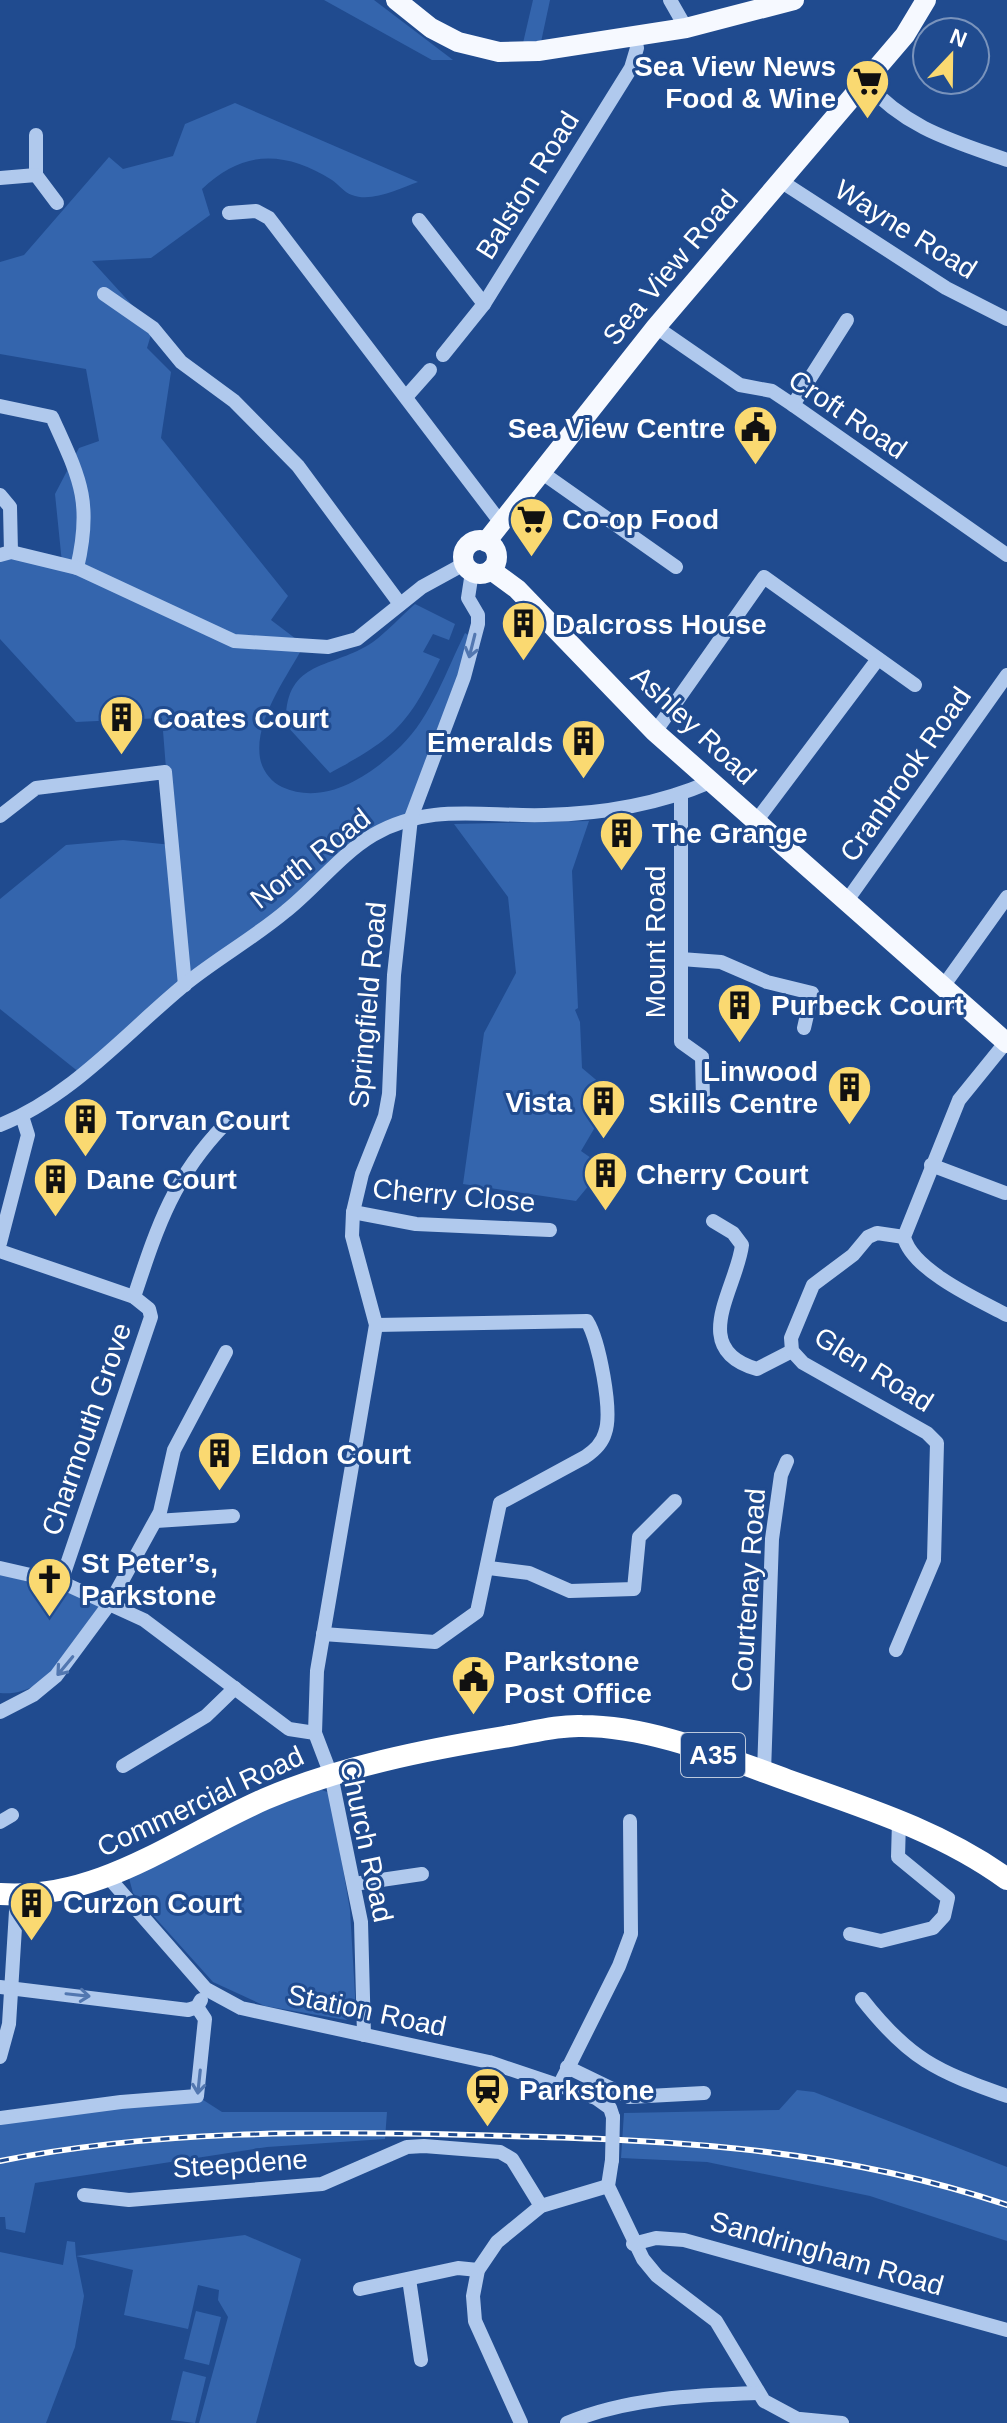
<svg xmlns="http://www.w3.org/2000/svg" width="1007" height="2423" font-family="Helvetica,sans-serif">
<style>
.green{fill:#3465ad}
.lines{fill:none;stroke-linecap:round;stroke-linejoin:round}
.minor{stroke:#b0c9ed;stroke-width:14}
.major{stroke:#f6f9ff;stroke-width:20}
.highway{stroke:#fff;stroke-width:22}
.rail-casing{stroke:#fff;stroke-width:6}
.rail{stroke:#204b8f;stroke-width:3;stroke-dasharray:9;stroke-linecap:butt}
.minor-bridge{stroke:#b0c9ed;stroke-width:14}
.oneway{stroke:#5277b0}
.labels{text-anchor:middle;stroke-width:6;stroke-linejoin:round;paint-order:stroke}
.shield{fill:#204b8f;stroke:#bcc9dd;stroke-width:2}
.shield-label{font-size:26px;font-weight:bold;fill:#fff}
.poi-label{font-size:28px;font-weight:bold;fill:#fff;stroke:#204b8f;text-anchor:start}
.street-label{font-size:28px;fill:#fff;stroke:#204b8f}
</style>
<rect width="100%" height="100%" fill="#204b8f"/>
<g class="green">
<path d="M324,0h50l79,60h-21z"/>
<path d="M533,0h17l-9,42 -18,1z"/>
<path d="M235,103l183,79c-18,6 -46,21 -66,13 -7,-2 -14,-11 -20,-15 -48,-30 -89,-30 -130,9l8,26 -59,43 -59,3 61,67 -6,20 24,24 -10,66 127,158 -17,24 33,25c-17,32 -50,75 -44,113 2,12 11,24 22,29 43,20 89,-12 119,-41 30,-29 46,-77 64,-113l9,5 -63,180 -39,18 -292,237 -80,-64v-110l66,-54 57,-5 49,5 -10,-127 -86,4 -76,-83v-84l62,8 -7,-69 24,-46 20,-7 -13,-72 -86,-15v-92l24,-7 85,-98 14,12 50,-13 12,-32z"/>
<path d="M415,604l40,20 -6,16 -16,-6 -10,18 17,7c-32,66 -45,79 -110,114l-44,-48c-2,-67 46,-55 87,-83 15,-11 28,-26 42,-38z"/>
<path d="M589,821l-17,50 6,137 -3,2 5,12 2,46 32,27 -33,56 23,16 -28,34 -113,-17 21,-151 32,-60 -8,-76 -54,-73z"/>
<path d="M0,1574l102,28c-23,37 -52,96 -102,91z"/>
<path d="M319,1789l11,4 20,117 6,102 -10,8 -81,-14 -52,-24 -80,-89 -4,-15 127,-64z"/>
<path d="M797,2090l17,2 193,75v74l-137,-45 -163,-34 -86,-4 3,-45 155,-3z"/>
<path d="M197,2096l25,16h165l-2,27 -118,8 -232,36 -10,50 -19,-4 -1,-12h-5v-99z"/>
<path d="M245,2235l56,24 -45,164h-57l29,-106 -10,-17 1,-10 -21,-5 -10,44 -64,-14 9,-45 -57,-14 8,40 -9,51 -29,76h-46v-171l63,13 4,-24 8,1 1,14z"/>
<path d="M196,2311l25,6 -12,48 -25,-6z"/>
<path d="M183,2371l23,6 -11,46 -24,-3z"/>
</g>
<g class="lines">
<g class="minor">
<path d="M670,0l16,28"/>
<path d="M865,82c41,46 85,58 142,78"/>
<path d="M36,135v40l21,28"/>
<path d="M0,178l36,-3"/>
<path d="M779,180l167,108 61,31"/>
<path d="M229,213l27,-2 13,7 232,305"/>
<path d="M419,220l65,84"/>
<path d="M104,294l49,34 28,34 53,39 64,65 102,138"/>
<path d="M656,327l84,58 32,6 21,14 214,150"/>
<path d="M443,355l41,-51 147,-236 6,-20 -3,-13"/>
<path d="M406,397l24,-27"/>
<path d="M793,405l54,-85"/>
<path d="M0,406l52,11c27,60 41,83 25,151"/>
<path d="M541,472l135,95"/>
<path d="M0,495l10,12 1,45"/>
<path d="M0,555l11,-3 66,16 157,73 94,6 29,-8 65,-52 42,-23"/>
<path d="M655,732l109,-155 151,108"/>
<path d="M681,794v248l21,15 1,42"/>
<path d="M0,816l36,-28 129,-16 20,213"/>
<path d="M757,820l121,-161"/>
<path d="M846,902l161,-227"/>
<path d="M681,959l40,3 46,20 45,11 -8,35"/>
<path d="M942,988l65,-91"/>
<path d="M1006,1042l-47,58 -55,137c8,33 74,63 103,78"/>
<path d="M0,1125c71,-28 125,-91 183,-139 33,-27 71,-48 103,-75 29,-23 55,-57 87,-76 56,-33 111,-18 172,-20 56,-1 114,-11 165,-33"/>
<path d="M931,1165l74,28"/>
<path d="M353,1212l63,12 134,6"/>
<path d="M713,1221l20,12 9,12c-5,43 -55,104 15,124l35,-18"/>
<path d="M0,1243l28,-108 -6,-19"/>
<path d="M0,1251l134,46 15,12 2,8 -90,265"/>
<path d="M134,1297c23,-69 38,-118 91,-173"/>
<path d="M156,1521l77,-5"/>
<path d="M0,1568l61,14 83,38 145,109 26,4"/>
<path d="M489,1568l40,5 41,18 64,-2 5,-52 36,-36"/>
<path d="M323,1634l112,8 42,-30 23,-109 85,-46c9,-6 17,-13 20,-24 8,-21 -6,-93 -18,-112l-211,4"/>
<path d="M896,1650l38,-90 3,-117 -10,-10 -124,-70 -11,-12 -1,-13 22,-53 40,-30 15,-18 9,-4 27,4"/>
<path d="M0,1712l33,-17 23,-19 54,-73 50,-91 14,-62 52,-98"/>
<path d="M123,1766l83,-50 29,-28"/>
<path d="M764,1772l8,-233 9,-64 6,-14"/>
<path d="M0,1822l12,-7"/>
<path d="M109,1878l97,111 35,19 248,54 107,36 14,10 3,9"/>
<path d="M354,1884l68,-10"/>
<path d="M850,1934l31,7 52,-13 11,-12 4,-18 -50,-41 1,-36"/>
<path d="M0,1987l188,23 9,-3 4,-7"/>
<path d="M862,1999c47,60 74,72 145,97"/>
<path d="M364,2035l-3,-113 -30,-147 -16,-42 2,-62 59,-346 -24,-89 1,-24 9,-38 23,-58 4,-22 5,-119 17,-157 53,-141 14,-53v-9l-10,-17 4,-26"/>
<path d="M0,2057l9,-33 8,-129"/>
<path d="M567,2067l62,30 75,-4"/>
<path d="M558,2088l61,-122 12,-32 -1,-113"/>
<path d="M0,2118l121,-16 76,-6 8,-77 -8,-12"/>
<path d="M612,2160l-4,26 35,73 14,17 59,45 48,80 41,22"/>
<path d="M84,2195l45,5 193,-16 85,-37 17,-1 76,6 12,7 29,47"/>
<path d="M633,2244l23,-6 28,2 323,90"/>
<path d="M409,2279l12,81"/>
<path d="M360,2289l98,-21 20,2"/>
<path d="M800,2419l42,4"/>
<path d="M521,2423l-46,-102 -2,-25 5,-26 19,-28 44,-36 67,-20"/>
<path d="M567,2423c59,-25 128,-28 191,-30"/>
</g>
<g class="major">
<path d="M396,0l35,28 27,14 41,10 39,-1 148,-23 108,-28"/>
<circle cx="480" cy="557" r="17"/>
<path d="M486,542l170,-215 249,-292 21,-35"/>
<path d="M491,570l26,19 138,143 352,311"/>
</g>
<path class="highway" d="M0,1894c99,7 178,-57 265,-95 75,-32 159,-49 239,-62 26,-4 52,-12 78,-11 69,0 141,31 205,54 76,27 154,51 220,99"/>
<defs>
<path id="rail" d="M0,2161c154,-31 313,-30 470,-26 186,4 358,10 537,70"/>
</defs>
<use href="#rail" class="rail-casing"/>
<use href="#rail" class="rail"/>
<path class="minor-bridge" d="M612,2160l1,-43"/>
</g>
<defs><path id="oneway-shaft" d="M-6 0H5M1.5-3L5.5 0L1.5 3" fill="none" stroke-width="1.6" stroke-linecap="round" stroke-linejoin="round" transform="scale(2)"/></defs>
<g class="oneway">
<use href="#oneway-shaft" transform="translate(472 646) rotate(104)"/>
<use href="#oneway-shaft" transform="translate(65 1666) rotate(130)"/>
<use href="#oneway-shaft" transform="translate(78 1995) rotate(6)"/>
<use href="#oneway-shaft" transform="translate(199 2082) rotate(96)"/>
</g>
<defs>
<symbol id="supermarket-pin" viewBox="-11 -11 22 30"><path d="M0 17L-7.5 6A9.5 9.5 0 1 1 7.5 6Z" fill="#fad971" stroke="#204b8f"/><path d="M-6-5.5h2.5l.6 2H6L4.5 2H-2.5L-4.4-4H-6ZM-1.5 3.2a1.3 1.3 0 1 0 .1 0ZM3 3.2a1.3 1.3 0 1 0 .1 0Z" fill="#111"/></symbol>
<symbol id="civic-pin" viewBox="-11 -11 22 30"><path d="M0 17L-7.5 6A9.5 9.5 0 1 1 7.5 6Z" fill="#fad971" stroke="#204b8f"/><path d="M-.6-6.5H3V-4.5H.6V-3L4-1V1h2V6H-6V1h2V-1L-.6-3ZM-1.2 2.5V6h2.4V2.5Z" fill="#111"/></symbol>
<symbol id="building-pin" viewBox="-11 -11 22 30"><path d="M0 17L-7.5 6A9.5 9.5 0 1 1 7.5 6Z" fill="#fad971" stroke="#204b8f"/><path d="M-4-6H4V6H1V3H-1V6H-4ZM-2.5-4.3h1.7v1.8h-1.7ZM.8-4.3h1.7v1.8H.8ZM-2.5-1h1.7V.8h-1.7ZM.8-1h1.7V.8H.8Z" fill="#111"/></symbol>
<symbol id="church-pin" viewBox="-11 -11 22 30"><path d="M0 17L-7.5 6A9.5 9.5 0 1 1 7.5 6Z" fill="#fad971" stroke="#204b8f"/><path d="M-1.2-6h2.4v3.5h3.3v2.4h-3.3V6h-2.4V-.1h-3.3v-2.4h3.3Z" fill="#111"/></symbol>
<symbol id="station-pin" viewBox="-11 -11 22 30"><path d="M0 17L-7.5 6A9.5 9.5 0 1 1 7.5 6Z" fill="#fad971" stroke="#204b8f"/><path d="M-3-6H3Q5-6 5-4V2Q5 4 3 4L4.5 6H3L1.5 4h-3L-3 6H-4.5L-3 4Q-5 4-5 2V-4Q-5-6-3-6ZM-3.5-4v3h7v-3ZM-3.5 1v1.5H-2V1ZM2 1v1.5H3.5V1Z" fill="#111"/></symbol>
</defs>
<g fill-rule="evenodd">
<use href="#supermarket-pin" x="842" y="56" width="51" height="69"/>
<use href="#civic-pin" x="730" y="402" width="51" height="69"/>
<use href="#supermarket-pin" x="506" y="494" width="51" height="69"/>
<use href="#building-pin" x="498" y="598" width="51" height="69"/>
<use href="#building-pin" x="96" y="692" width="51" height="69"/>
<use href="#building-pin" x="558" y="716" width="51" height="69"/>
<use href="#building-pin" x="596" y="808" width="51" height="69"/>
<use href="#building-pin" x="714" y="980" width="51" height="69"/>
<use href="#building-pin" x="824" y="1062" width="51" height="69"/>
<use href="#building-pin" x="578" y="1076" width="51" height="69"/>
<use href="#building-pin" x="60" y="1094" width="51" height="69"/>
<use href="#building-pin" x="580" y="1148" width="51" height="69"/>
<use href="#building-pin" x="30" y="1154" width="51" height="69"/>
<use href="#building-pin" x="194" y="1428" width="51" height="69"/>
<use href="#church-pin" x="24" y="1554" width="51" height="69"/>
<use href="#civic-pin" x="448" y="1652" width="51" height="69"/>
<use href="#building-pin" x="6" y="1878" width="51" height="69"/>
<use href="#station-pin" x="462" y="2064" width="51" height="69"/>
</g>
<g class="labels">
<rect class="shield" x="681" y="1733" width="64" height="44" rx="6"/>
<g class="shield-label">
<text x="713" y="1764">A35</text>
</g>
<g class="poi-label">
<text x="836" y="76" text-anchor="end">Sea View News<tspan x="836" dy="32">Food &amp; Wine</tspan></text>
<text x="725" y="438" text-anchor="end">Sea View Centre</text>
<text x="562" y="529">Co-op Food</text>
<text x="555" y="634">Dalcross House</text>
<text x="153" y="728">Coates Court</text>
<text x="553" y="752" text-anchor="end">Emeralds</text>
<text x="652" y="843">The Grange</text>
<text x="771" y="1015">Purbeck Court</text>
<text x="818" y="1081" text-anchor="end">Linwood<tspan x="818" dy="32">Skills Centre</tspan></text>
<text x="572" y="1112" text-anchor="end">Vista</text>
<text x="116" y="1130">Torvan Court</text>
<text x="636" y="1184">Cherry Court</text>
<text x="86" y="1189">Dane Court</text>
<text x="251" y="1464">Eldon Court</text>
<text x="81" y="1573">St Peter’s,<tspan x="81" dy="32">Parkstone</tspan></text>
<text x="504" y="1671">Parkstone<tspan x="504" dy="32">Post Office</tspan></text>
<text x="63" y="1913">Curzon Court</text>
<text x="519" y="2100">Parkstone</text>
</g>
<g class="street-label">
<text transform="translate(527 185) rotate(-58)" y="10">Balston Road</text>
<text transform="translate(906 229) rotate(32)" y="10">Wayne Road</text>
<text transform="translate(670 267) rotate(-50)" y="10">Sea View Road</text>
<text transform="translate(848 414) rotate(34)" y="10">Croft Road</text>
<text transform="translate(694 725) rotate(43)" y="10">Ashley Road</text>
<text transform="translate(905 774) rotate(-55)" y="10">Cranbrook Road</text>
<text transform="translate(310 858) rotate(-38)" y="10">North Road</text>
<text transform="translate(655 942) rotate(-90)" y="10">Mount Road</text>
<text transform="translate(367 1005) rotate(-85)" y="10">Springfield Road</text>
<text transform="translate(454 1195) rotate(5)" y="10">Cherry Close</text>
<text transform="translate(874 1369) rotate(32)" y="10">Glen Road</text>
<text transform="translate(86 1429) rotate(-71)" y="10">Charmouth Grove</text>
<text transform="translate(748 1590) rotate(-86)" y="10">Courtenay Road</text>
<text transform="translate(200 1801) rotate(-25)" y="10">Commercial Road</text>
<text transform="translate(367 1841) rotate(78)" y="10">Church Road</text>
<text transform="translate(367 2010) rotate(12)" y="10">Station Road</text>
<text transform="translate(240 2163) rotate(-4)" y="10">Steepdene</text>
<text transform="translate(827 2253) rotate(16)" y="10">Sandringham Road</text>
</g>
</g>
<g transform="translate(951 56) rotate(22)"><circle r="38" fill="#204b8f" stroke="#7993bc" stroke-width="2"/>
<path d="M0-6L14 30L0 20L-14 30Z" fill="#fad971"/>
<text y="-12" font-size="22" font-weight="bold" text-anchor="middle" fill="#ffffff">N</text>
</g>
</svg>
